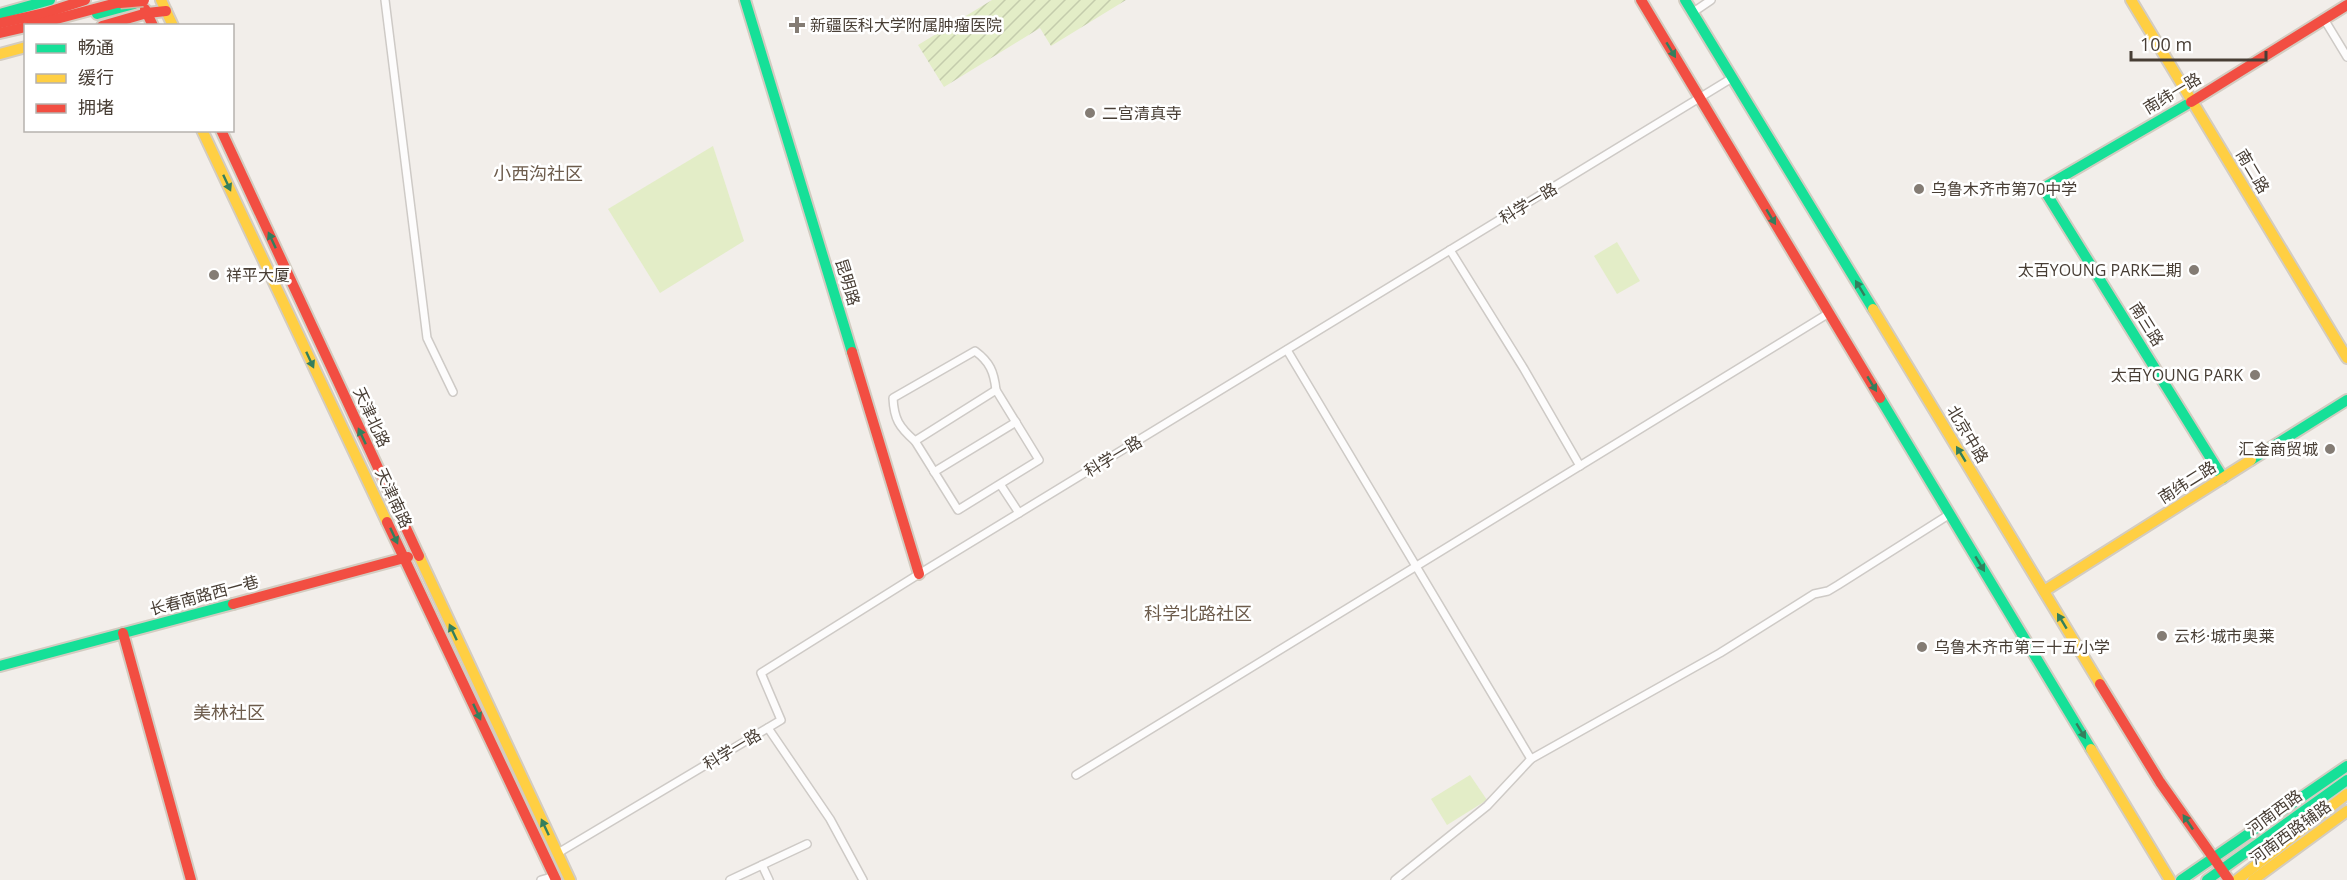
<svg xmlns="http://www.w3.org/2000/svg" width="2347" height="880" font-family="'Open Sans','Noto Sans SC',sans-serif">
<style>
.garden{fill:url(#garden-furrows)}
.pitch{fill:#e3edc7}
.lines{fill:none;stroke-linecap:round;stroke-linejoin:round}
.street-casing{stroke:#cecac6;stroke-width:10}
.fast-casing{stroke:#d3ccc1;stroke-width:14}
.slow-casing{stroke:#d3ccc1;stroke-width:14}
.jam-casing{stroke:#d3ccc1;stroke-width:14}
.street{stroke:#fdfcfc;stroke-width:7}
.fast{stroke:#16e098;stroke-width:10}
.slow{stroke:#ffcf43;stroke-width:10}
.jam{stroke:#f24e42;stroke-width:10}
.jam-bridge-casing{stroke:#ccb8a2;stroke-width:15;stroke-linecap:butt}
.jam-bridge{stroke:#f24e42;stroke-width:12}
.oneway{fill:#347f5d}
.poi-dot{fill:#847c74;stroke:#fff;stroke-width:2}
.labels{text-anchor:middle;stroke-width:5;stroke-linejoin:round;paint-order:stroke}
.poi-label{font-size:16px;fill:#483e35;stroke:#fff;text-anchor:start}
.street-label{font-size:16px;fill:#483e35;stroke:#fff}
.neighbourhood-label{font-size:18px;fill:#6c5b4b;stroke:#fff}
</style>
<defs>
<pattern id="garden-furrows" width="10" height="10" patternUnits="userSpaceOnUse" patternTransform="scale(1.5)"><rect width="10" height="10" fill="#e3edc7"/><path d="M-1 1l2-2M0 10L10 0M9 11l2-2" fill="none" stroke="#c4ccac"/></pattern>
</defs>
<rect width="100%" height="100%" fill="#f2eeea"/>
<path class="garden" d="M992,0h134l-75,46 -11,-18 -96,59 -26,-42z"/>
<g class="pitch">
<path d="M713,146l31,95 -84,52 -52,-84z"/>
<path d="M1617,242l23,39 -23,13 -23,-38z"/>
<path d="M1470,775l17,25 -40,25 -16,-26z"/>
</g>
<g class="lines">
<defs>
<g id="street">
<path d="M385,0l42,338 26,54"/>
<path d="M1692,13l19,-13"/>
<path d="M2324,19l23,38"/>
<path d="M1450,250l74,119 56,97"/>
<path d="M1287,350l244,409"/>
<path d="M915,441c-16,-14 -21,-22 -22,-43l82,-47c15,11 19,21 21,39"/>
<path d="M934,472l82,-50"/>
<path d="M1000,484l39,-24 -43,-70 -81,51 43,69 42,-26 19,29"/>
<path d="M768,728l62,91 33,61"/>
<path d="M1076,775l753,-462"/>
<path d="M558,853l223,-133 -20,-47 158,-99 813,-496"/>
<path d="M762,865l7,15"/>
<path d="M541,880l14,-4"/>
<path d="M730,880l77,-36"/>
<path d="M1395,880l92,-74 44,-47 189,-106 94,-59 14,-3 10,-6 112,-71"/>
</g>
<g id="fast">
<path d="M745,0l107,352"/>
<path d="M1685,0l188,309"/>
<path d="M0,14l50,-14"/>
<path d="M97,14l37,-10"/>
<path d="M2191,102l-148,86 180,290"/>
<path d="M1880,398l211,351"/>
<path d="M2251,460l96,-60"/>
<path d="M0,666l233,-62"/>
<path d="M2181,880l166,-114"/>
<path d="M2207,880l140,-100"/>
</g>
<g id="slow">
<path d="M161,0l12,26"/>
<path d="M2131,0l216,358"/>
<path d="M0,54l26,-7"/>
<path d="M202,130l185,392"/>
<path d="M1873,309l227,375"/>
<path d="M419,556l151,324"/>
<path d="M2044,591l207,-131"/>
<path d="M2091,749l79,131"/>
<path d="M2237,880l110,-86"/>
<path d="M2253,880l94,-69"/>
</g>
<g id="jam">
<path d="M1641,0l239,398"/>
<path d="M145,9l8,17"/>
<path d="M0,23l45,-10 40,-13"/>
<path d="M30,26l98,-26"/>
<path d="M102,26l45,-13 19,-2"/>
<path d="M0,33l26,-6"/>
<path d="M2191,102l156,-97"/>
<path d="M221,130l198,426"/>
<path d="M852,352l67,222"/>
<path d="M387,522l169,358"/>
<path d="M233,604l175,-47"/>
<path d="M123,633l68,247"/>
<path d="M2100,684l60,98 69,98"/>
</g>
</defs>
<use href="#street" class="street-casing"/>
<use href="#fast" class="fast-casing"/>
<use href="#slow" class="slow-casing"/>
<use href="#jam" class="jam-casing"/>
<use href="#street" class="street"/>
<use href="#fast" class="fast"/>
<use href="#slow" class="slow"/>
<use href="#jam" class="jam"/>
<defs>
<path id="jam-bridge" d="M120,2l23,-2"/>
</defs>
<use href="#jam-bridge" class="jam-bridge-casing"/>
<use href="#jam-bridge" class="jam-bridge"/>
</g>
<defs><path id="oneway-solid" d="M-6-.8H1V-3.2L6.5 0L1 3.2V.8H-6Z" transform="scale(1.5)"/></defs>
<g class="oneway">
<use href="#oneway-solid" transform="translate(1671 50) rotate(59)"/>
<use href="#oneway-solid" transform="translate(227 183) rotate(65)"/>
<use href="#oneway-solid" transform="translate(1771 217) rotate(59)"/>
<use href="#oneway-solid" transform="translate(272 240) rotate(-115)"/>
<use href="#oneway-solid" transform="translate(1860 288) rotate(-121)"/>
<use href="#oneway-solid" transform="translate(310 360) rotate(65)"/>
<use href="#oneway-solid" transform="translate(1872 384) rotate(59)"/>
<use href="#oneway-solid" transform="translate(362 436) rotate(-115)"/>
<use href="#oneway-solid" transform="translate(1961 454) rotate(-121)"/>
<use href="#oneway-solid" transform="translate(394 536) rotate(65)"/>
<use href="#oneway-solid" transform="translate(1980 564) rotate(59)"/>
<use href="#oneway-solid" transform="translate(2062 621) rotate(-121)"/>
<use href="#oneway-solid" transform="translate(453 632) rotate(-115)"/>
<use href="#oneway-solid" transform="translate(477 712) rotate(65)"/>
<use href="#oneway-solid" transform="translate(2081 731) rotate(59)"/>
<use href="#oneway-solid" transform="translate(2188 822) rotate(-124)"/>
<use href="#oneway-solid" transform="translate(545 827) rotate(-115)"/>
</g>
<g class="poi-dot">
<path d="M794 16h6v6h6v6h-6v6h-6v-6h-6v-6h6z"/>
<circle cx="1090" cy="113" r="6"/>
<circle cx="1919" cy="189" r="6"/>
<circle cx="2194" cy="270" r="6"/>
<circle cx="214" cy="275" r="6"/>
<circle cx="2255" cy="375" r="6"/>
<circle cx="2330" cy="449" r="6"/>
<circle cx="2162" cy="636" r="6"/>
<circle cx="1922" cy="647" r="6"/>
</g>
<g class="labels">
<g class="poi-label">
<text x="810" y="31">新疆医科大学附属肿瘤医院</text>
<text x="1102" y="119">二宫清真寺</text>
<text x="1931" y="195">乌鲁木齐市第70中学</text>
<text x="2182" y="276" text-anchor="end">太百YOUNG PARK二期</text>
<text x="226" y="281">祥平大厦</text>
<text x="2243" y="381" text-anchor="end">太百YOUNG PARK</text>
<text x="2318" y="455" text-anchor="end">汇金商贸城</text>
<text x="2174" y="642">云杉·城市奥莱</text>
<text x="1934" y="653">乌鲁木齐市第三十五小学</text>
</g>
<g class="street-label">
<text transform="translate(2172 93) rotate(-31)" y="6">南纬一路</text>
<text transform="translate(2253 171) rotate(59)" y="6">南二路</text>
<text transform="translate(1528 203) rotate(-31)" y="6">科学一路</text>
<text transform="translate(848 282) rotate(73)" y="6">昆明路</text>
<text transform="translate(2147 324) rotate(58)" y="6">南三路</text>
<text transform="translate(372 417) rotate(65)" y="6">天津北路</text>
<text transform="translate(1968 434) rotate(59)" y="6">北京中路</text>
<text transform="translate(1113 456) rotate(-31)" y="6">科学一路</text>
<text transform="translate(2187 482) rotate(-32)" y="6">南纬二路</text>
<text transform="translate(394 498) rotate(65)" y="6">天津南路</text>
<text transform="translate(204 595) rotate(-15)" y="6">长春南路西一巷</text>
<text transform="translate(732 749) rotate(-31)" y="6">科学一路</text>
<text transform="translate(2274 812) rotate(-36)" y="6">河南西路</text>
<text transform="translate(2290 832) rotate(-36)" y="6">河南西路辅路</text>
</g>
<g class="neighbourhood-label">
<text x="538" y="180">小西沟社区</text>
<text x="1198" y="620">科学北路社区</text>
<text x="229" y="719">美林社区</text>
</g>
</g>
<rect x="24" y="24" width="210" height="108" fill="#ffffff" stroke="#b6b2ae" stroke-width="1.5"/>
<rect x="36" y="44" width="30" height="9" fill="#16e098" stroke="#b6b2ae" stroke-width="1.5"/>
<text x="78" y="54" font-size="18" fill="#483e35">畅通</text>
<rect x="36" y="74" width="30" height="9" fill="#ffcf43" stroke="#b6b2ae" stroke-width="1.5"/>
<text x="78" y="84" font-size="18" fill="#483e35">缓行</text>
<rect x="36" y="104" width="30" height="9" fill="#f24e42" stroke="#b6b2ae" stroke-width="1.5"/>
<text x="78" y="114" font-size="18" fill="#483e35">拥堵</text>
<path d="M2131 51v9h135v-9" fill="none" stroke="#483e35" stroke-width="3"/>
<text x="2140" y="51" font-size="18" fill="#483e35" stroke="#ffffff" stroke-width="4.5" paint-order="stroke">100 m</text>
</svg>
